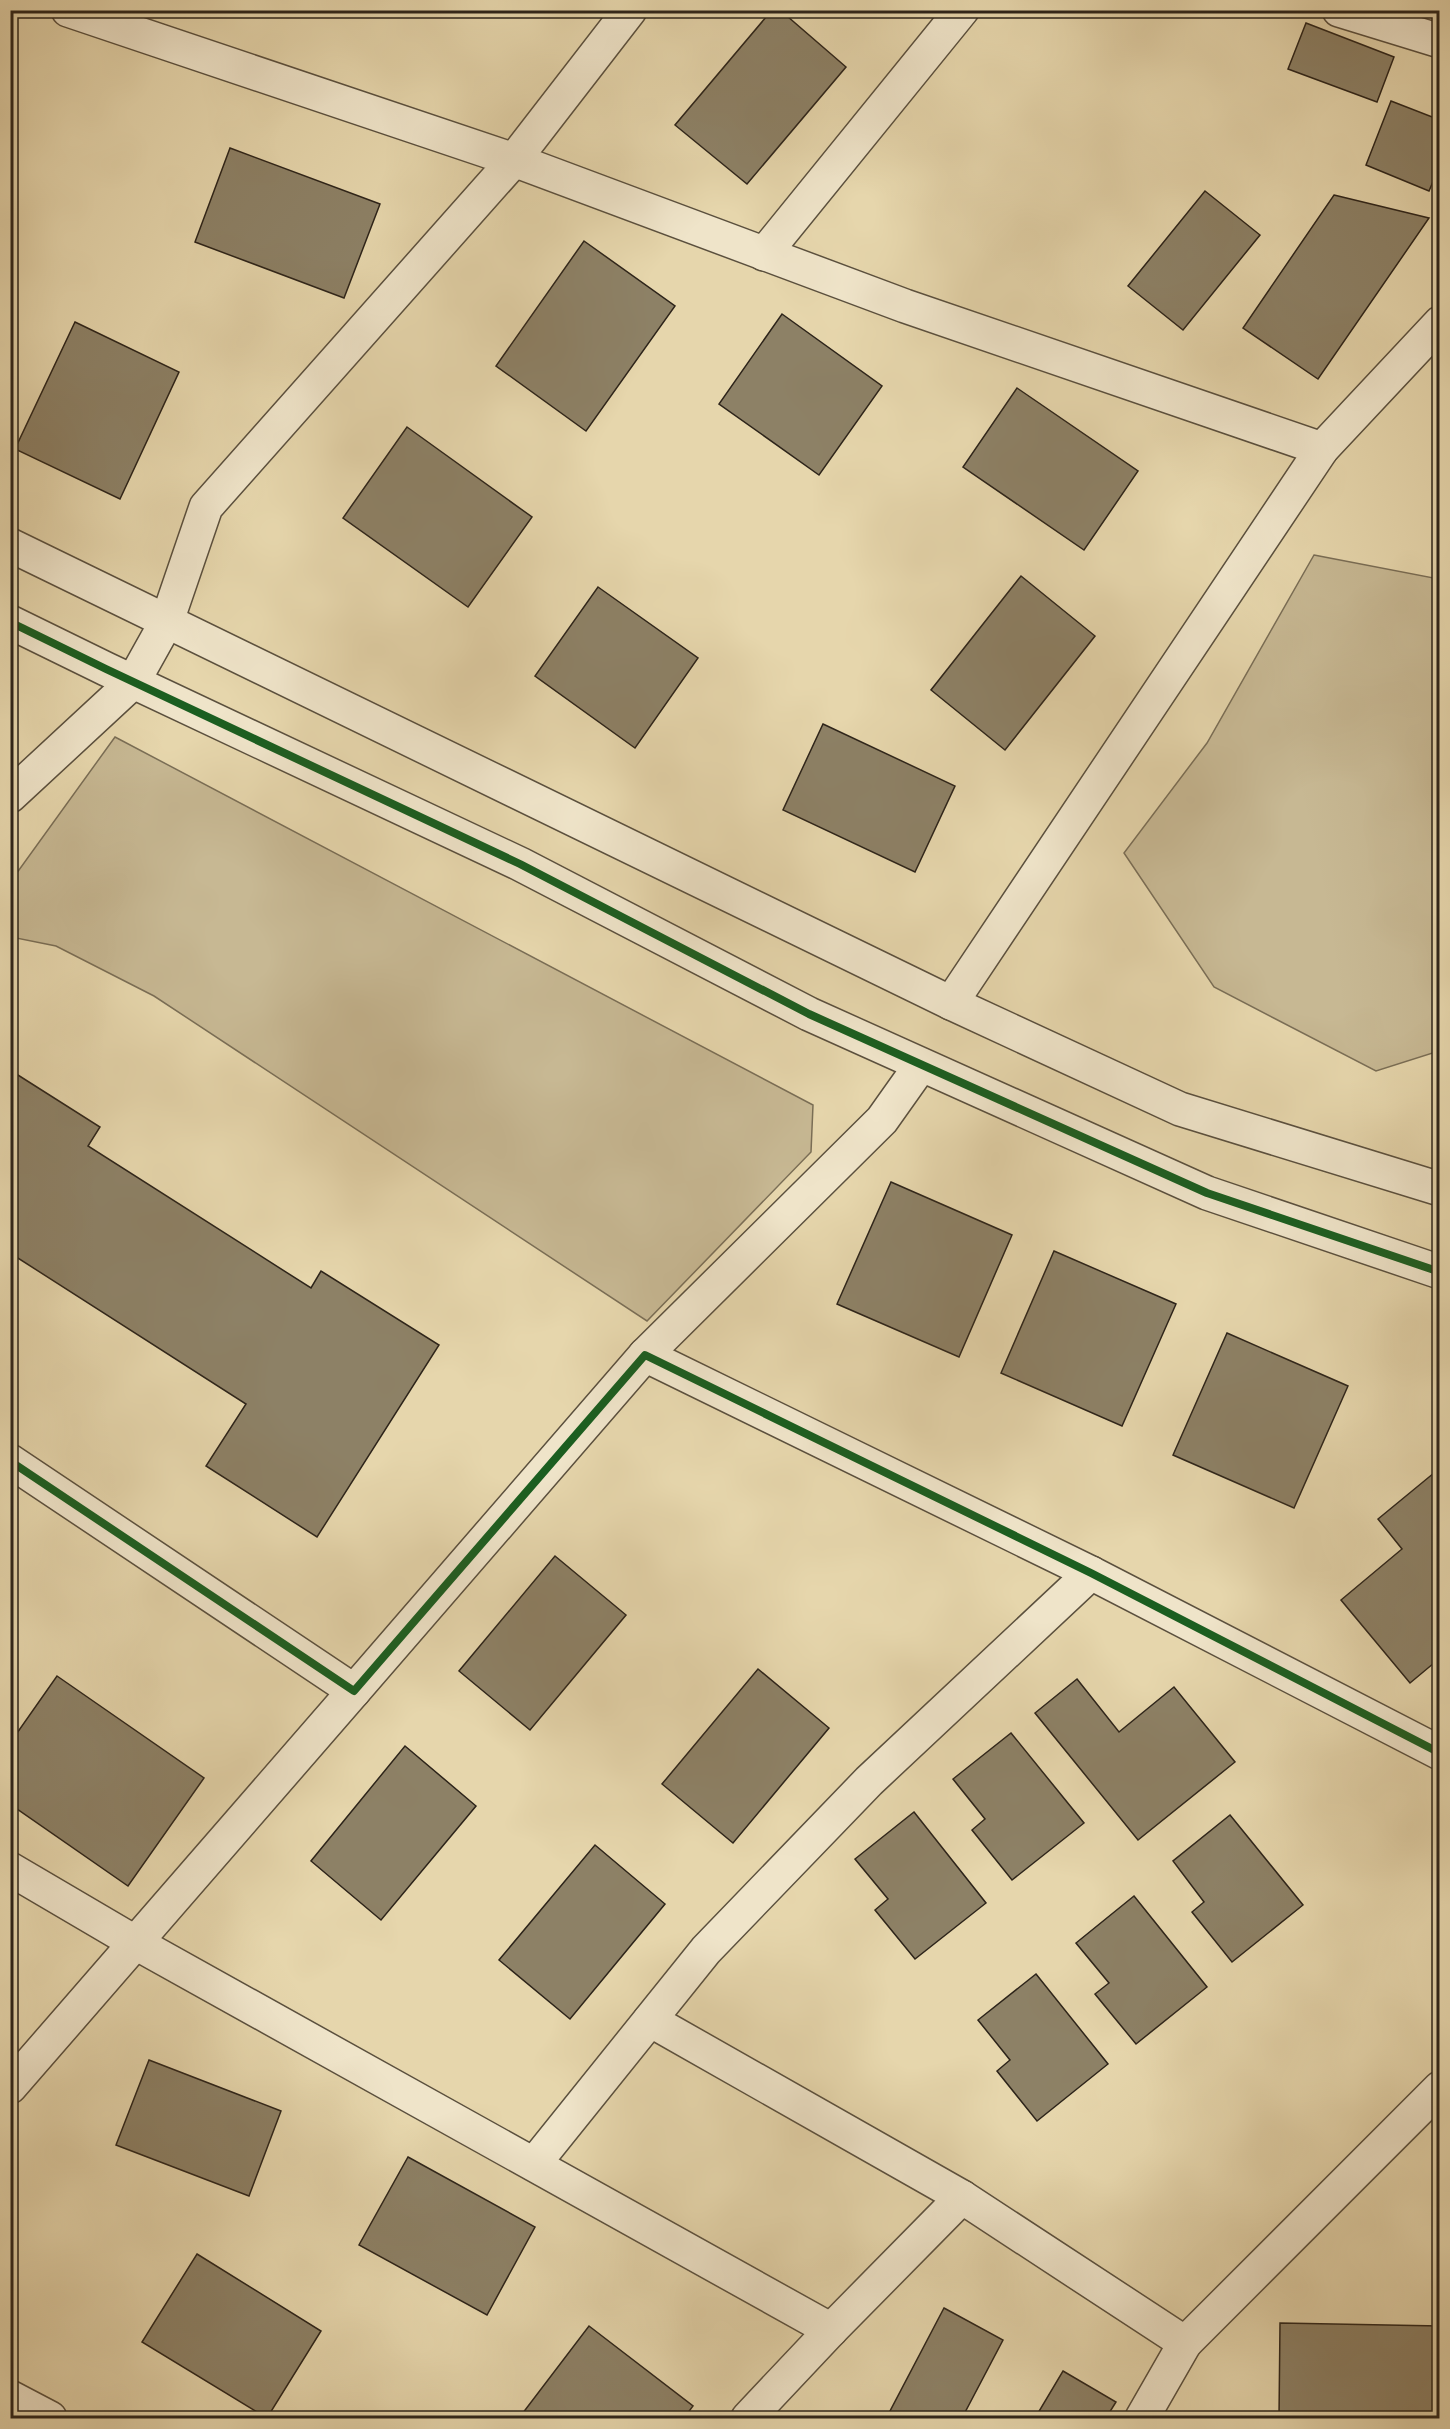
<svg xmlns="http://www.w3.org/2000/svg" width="1450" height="2429" font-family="'Sorts Mill Goudy',serif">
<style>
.green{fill:#c7b893;stroke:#7a6e56;stroke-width:1.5}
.building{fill:#8d8166;stroke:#2d241a;stroke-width:1.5}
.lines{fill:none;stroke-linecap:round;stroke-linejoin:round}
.minor-casing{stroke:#5b503e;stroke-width:36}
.tertiary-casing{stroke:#5b503e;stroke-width:36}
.minor{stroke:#efe4c9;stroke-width:33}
.tertiary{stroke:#efe4c9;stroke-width:33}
.cycleway-casing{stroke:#efe4c9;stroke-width:11}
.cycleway{stroke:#1b5e20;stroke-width:8}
</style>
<rect width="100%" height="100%" fill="#e6d6ac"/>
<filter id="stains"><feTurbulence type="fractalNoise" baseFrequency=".00333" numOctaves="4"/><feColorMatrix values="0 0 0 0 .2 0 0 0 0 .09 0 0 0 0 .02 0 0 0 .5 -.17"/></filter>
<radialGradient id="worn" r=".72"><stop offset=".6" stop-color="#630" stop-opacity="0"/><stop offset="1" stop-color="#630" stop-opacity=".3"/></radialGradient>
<g class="green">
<path d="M1314,555l125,24v472l-63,20 -162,-84 -90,-134 83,-110z"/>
<path d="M115,737l698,368 -2,47 -164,169 -493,-325 -98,-50 -45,-9v-56z"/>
</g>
<g class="building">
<path d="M772,10h8l66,57 -99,117 -72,-59z"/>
<path d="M1306,23l88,34 -17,45 -89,-33z"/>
<path d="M1391,101l49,19v45l-11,26 -63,-26z"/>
<path d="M230,148l150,56 -36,94 -149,-56z"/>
<path d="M1205,191l55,44 -77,95 -55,-44z"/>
<path d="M1334,195l95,23 -111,161 -75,-51z"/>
<path d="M584,241l91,65 -89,125 -90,-65z"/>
<path d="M782,314l100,72 -63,89 -100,-71z"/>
<path d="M75,322l104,50 -59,127 -105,-50z"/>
<path d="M1017,388l121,83 -54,79 -121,-83z"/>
<path d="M407,427l125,90 -64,90 -125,-89z"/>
<path d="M1021,576l74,60 -90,114 -74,-60z"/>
<path d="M598,587l100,71 -63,90 -100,-72z"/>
<path d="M823,724l132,62 -40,86 -132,-62z"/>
<path d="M10,1070l90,57 -12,19 223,142 10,-17 118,74 -122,192 -111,-71 40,-62 -236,-151z"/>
<path d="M891,1182l121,53 -53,122 -122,-53z"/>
<path d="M1054,1251l122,53 -54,122 -121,-53z"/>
<path d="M1227,1333l121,53 -54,122 -121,-53z"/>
<path d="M1440,1468v190l-30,25 -69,-83 61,-51 -24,-30z"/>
<path d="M555,1556l71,59 -96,115 -71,-59z"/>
<path d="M758,1669l71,59 -96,115 -71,-59z"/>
<path d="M57,1676l147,102 -76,108 -118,-82v-61z"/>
<path d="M1077,1679l42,53 55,-45 61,75 -97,78 -103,-127z"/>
<path d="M1011,1733l73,90 -72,57 -40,-50 13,-11 -32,-40z"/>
<path d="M405,1746l71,60 -95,114 -70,-59z"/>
<path d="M914,1812l72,91 -71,56 -40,-49 13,-11 -33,-40z"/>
<path d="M1230,1815l73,90 -71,57 -40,-50 12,-10 -31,-41z"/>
<path d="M595,1845l70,59 -95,115 -71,-59z"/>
<path d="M1134,1896l73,91 -71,57 -41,-50 14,-11 -33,-40z"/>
<path d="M1036,1974l72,90 -71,57 -40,-50 13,-11 -32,-40z"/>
<path d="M149,2060l132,51 -32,85 -133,-51z"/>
<path d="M408,2157l127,70 -48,88 -128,-70z"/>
<path d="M197,2254l124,77 -54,87 -125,-76z"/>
<path d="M944,2308l59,32 -41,78h-62l-11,-5z"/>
<path d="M1280,2323l160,3v92h-161z"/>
<path d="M589,2326l104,80 -9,12h-165z"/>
<path d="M1063,2371l53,31 -10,16h-71z"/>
</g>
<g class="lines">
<defs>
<g id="minor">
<path d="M630,10l-116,150 391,146 417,143"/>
<path d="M1339,10l101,31"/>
<path d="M764,254l198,-244"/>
<path d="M10,796l123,-114 34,-61 39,-114 308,-347 -446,-150"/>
<path d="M951,1003l371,-554 118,-126"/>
<path d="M645,1355l237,-235 39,-55"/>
<path d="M10,1461l344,230 291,-336 446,218 349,180"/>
<path d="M10,1869l126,74 695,387"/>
<path d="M650,2020l312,177"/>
<path d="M10,2087l344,-396"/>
<path d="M534,2164l172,-214 163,-169 222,-208"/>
<path d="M10,2397l40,21"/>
<path d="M748,2418l83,-88 131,-133 223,146 255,-255"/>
<path d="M1142,2418l43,-75"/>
</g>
<g id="tertiary">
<path d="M10,545l941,458 229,106 260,80"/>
<path d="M10,622l96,47 414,195 289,150 398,179 233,79"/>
</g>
</defs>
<use href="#minor" class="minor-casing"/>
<use href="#tertiary" class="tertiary-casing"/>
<use href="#minor" class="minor"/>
<use href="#tertiary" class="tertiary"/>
<defs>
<g id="cycleway">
<path d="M10,622l96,47 414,195 289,150 398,179 233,79"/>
<path d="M10,1461l344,230 291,-336 446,218 349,180"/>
</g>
</defs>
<use href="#cycleway" class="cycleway-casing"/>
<use href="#cycleway" class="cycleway"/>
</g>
<rect width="1450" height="2429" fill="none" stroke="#e6d6ac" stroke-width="36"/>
<rect x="12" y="12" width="1426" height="2405" fill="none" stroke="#2d241a" stroke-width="3"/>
<rect x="18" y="18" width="1414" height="2393" fill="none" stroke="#2d241a" stroke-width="1.5"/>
<rect width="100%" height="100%" filter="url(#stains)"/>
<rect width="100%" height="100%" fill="url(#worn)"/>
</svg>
